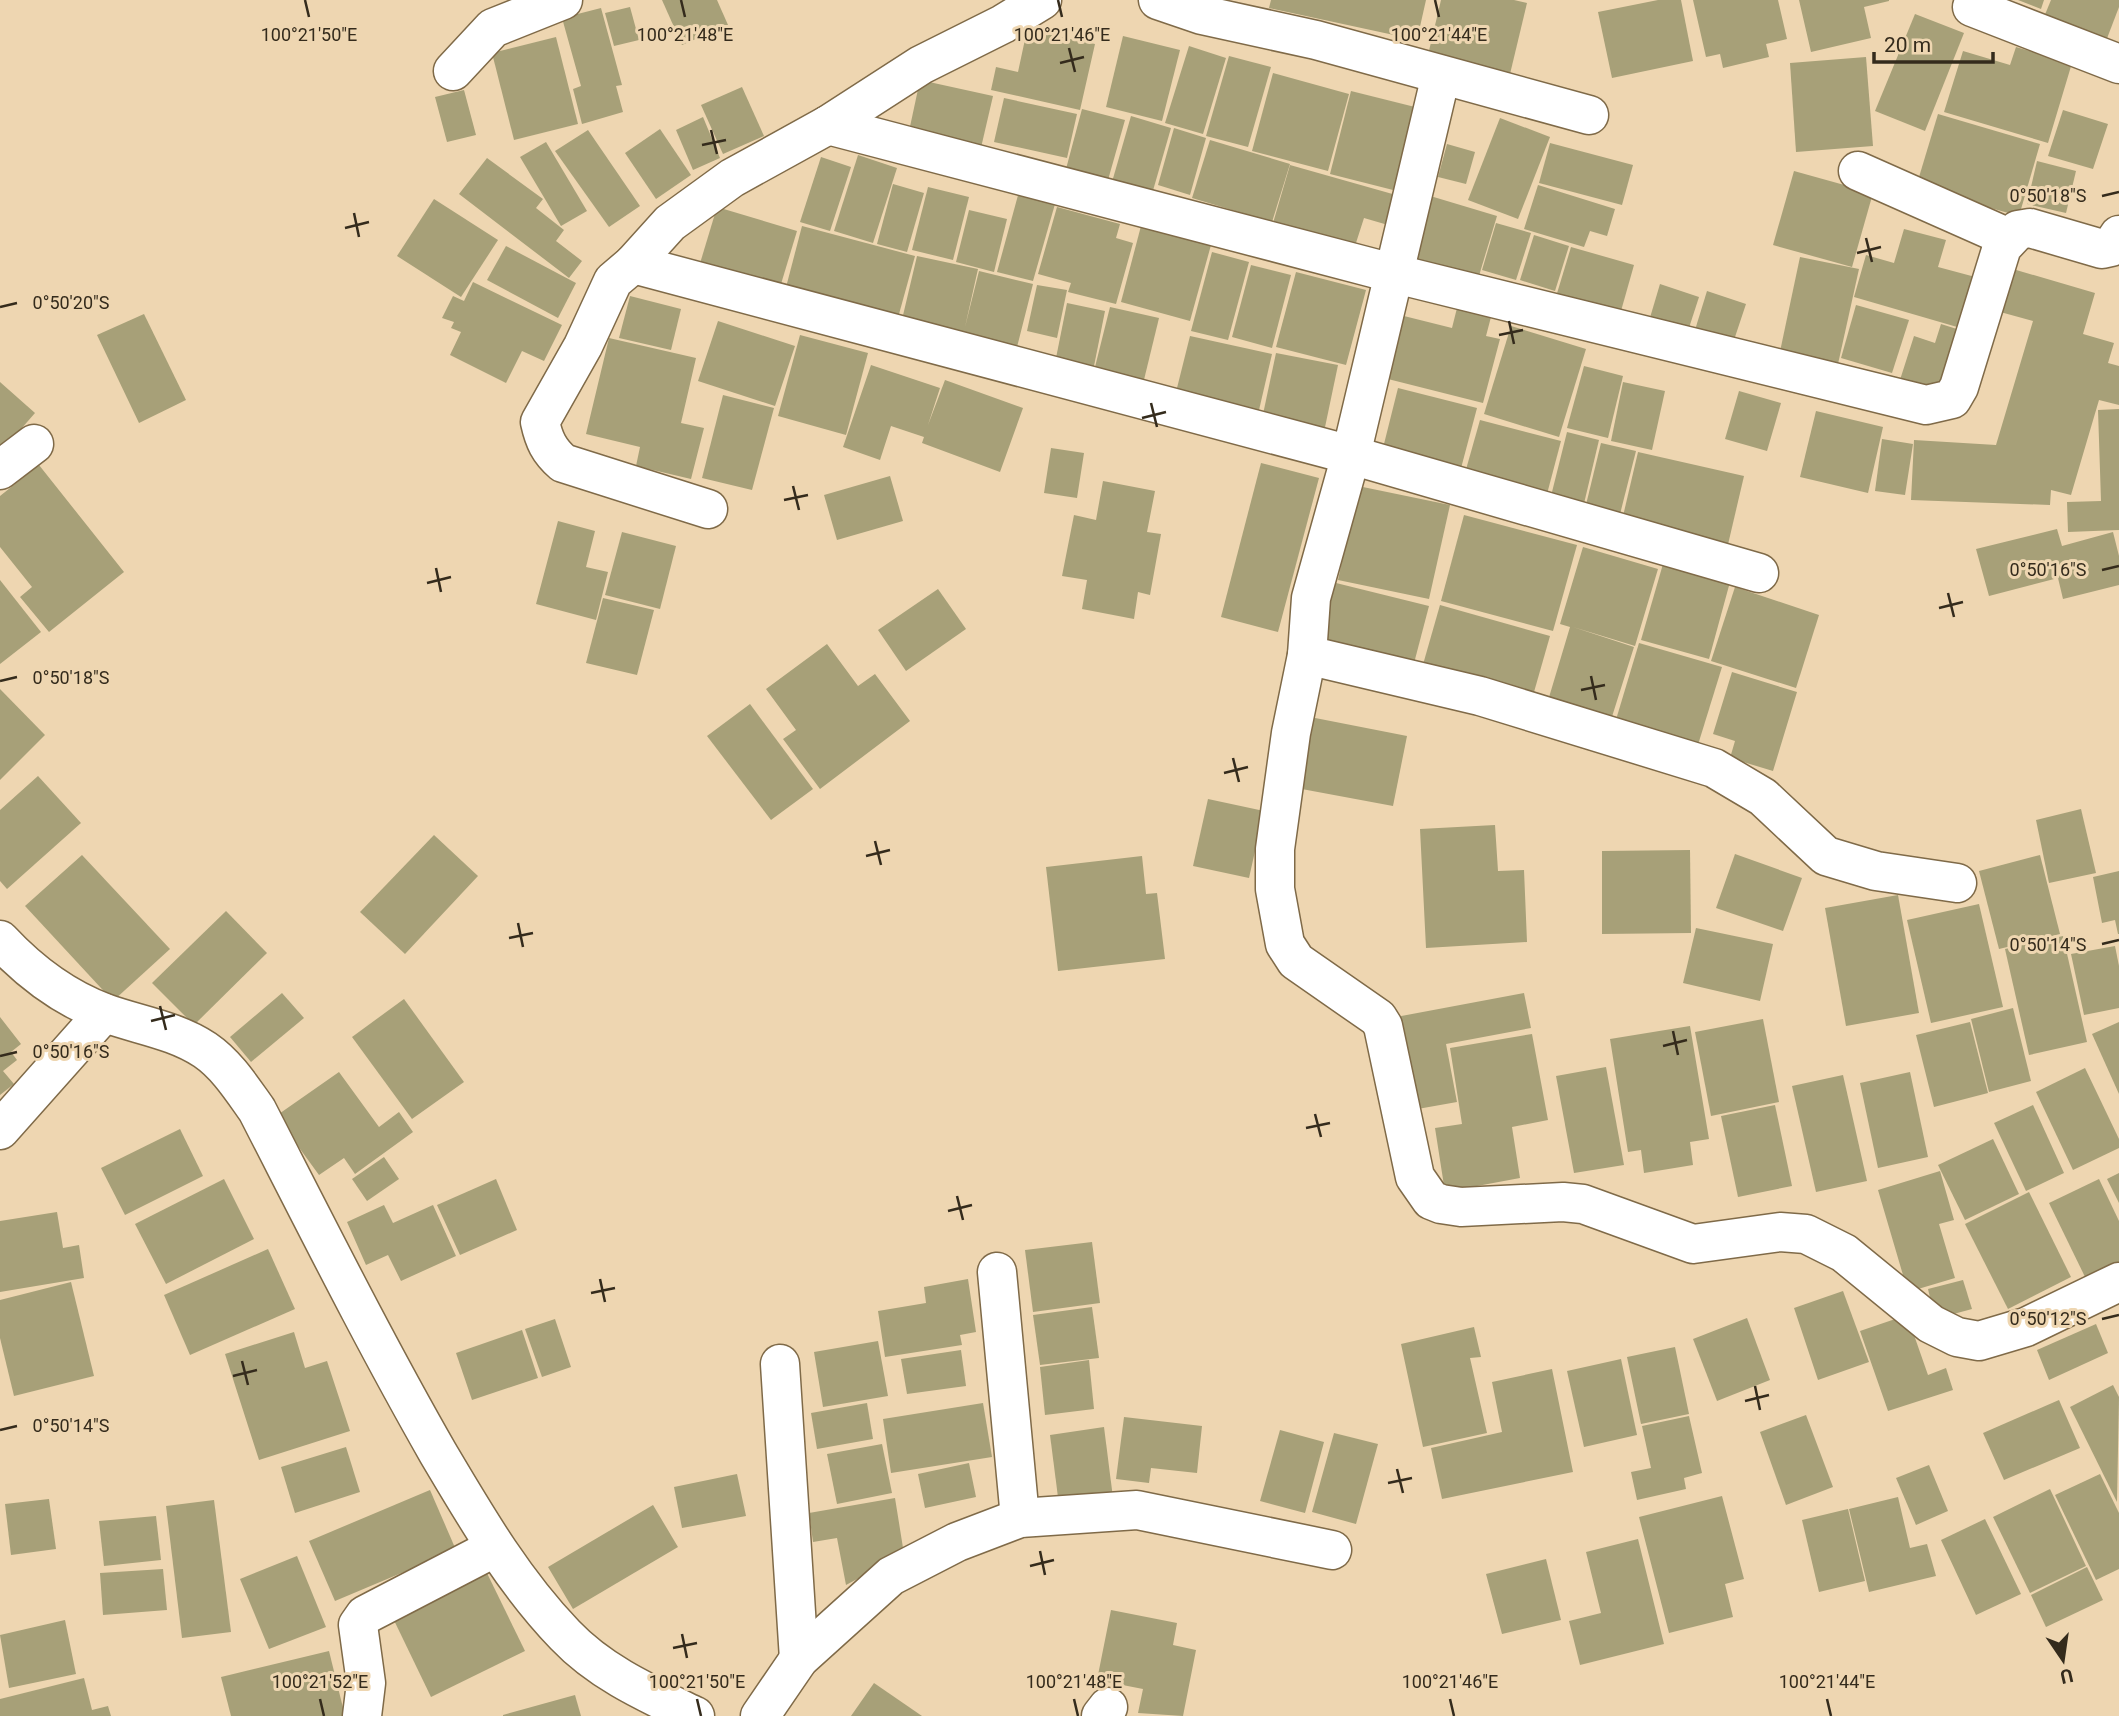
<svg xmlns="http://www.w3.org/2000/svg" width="2119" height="1716" font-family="Roboto,sans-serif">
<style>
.building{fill:#a7a078}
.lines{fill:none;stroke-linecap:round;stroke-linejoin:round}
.minor-casing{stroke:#7f6a48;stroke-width:41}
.minor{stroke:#fff;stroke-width:38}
.ticks{fill:none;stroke:#342b1c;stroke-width:2.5}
.ticks-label{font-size:18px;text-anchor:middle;fill:#342b1c;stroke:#eed6b1;stroke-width:6;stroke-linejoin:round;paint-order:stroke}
</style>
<rect width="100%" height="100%" fill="#eed6b1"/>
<g class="building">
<path d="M662,0h55l11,25 -46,20z"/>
<path d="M1271,0h155l-9,40 -148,-32z"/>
<path d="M1441,0h73l13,3 -17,71 -82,-19z"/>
<path d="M1658,0h23l12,61 -81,17 -14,-66z"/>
<path d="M1693,0h85l9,39 -21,5 3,13 -46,11 -3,-14 -14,3z"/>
<path d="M1799,0h90v1l-25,6 7,31 -60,14z"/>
<path d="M2018,0h26l-3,9z"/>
<path d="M2051,0h68v7l-13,34 -62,-24z"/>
<path d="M630,7l9,33 -25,6 -9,-33z"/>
<path d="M601,8l21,77 -6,1 7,26 -41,12 -9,-35 8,-3 -19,-68z"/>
<path d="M1915,14l49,19 -39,98 -50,-20z"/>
<path d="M1027,30l68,14 -15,66 -89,-20 5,-23 22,5z"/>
<path d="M1123,36l57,14 -18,71 -56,-14z"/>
<path d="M556,37l22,87 -64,16 -22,-87z"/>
<path d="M1189,46l37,12 -23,76 -38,-11z"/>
<path d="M2016,47l56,16 -24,80 -104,-31 19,-61 47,14z"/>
<path d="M1229,56l42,11 -23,80 -42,-11z"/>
<path d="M1866,57l7,89 -77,6 -6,-89z"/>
<path d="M1273,73l76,21 -21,77 -76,-20z"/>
<path d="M920,80l73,16 -13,56 -72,-16z"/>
<path d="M742,87l22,49 -41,18 -22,-49z"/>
<path d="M464,90l12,45 -29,7 -12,-45z"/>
<path d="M1351,91l68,17 -22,83 -67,-17z"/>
<path d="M1004,98l73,16 -10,44 -73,-16z"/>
<path d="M1082,109l43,11 -17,60 -42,-11z"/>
<path d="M2063,110l45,14 -15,45 -45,-13z"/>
<path d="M1938,114l102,30 -21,72 -103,-29z"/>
<path d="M1131,116l40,12 -19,66 -40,-12z"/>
<path d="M703,117l17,41 -27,12 -17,-40z"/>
<path d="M1500,118l50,19 -32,82 -50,-19z"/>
<path d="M1174,128l32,10 -16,57 -32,-10z"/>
<path d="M660,129l31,46 -35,24 -31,-46z"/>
<path d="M588,130l52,76 -31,21 -54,-76z"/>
<path d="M1210,140l80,24 -18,58 -80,-24z"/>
<path d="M546,142l41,69 -26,15 -41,-69z"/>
<path d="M1550,143l83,22 -11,40 -83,-22z"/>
<path d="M1447,144l28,8 -9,32 -28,-7z"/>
<path d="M858,155l39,13 -24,75 -39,-12z"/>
<path d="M821,157l30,10 -21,64 -30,-9z"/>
<path d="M487,158l56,41 -7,9 28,22 -8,11 26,20 -13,17 -110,-84z"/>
<path d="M2037,161l39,10 -10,42 -39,-9z"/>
<path d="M1290,165l106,30 -8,30 -24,-7 -9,28 -82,-23z"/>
<path d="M1794,171l79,22 -21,74 -79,-22z"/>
<path d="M893,184l31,9 -17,59 -30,-8z"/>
<path d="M1538,185l77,24 -8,27 -17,-5 -6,16 -60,-18z"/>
<path d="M928,187l41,10 -16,63 -41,-10z"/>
<path d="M1020,188l37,9 -24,84 -36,-9z"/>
<path d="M1427,195l70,21 -19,63 -70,-20z"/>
<path d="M434,199l64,41 -37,57 -64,-41z"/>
<path d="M717,207l80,24 -19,63 -80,-24z"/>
<path d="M1057,207l63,17 -4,14 17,5 -17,61 -48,-12 3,-9 -33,-9z"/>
<path d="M969,210l38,9 -13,53 -38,-10z"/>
<path d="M1496,223l35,10 -15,47 -34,-10z"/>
<path d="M802,226l113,30 -19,69 -112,-30z"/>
<path d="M1141,226l70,19 -21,76 -69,-19z"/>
<path d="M1904,229l42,11 -8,27 41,11 -15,51 -110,-32 12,-42 28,8z"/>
<path d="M1534,235l35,11 -14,45 -35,-11z"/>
<path d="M506,246l70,37 -18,35 -71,-38z"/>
<path d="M1571,247l63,18 -15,53 -64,-18z"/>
<path d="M1212,252l37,10 -21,78 -37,-9z"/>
<path d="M917,256l61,13 -13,58 14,-56 54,13 -18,71 -115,-27z"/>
<path d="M1800,257l59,12 -23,104 -58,-12z"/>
<path d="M1251,265l40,10 -19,73 -40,-11z"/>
<path d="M2006,267l89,26 -12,41 31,9 -6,20 11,3v39l-20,-5 -28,95 -20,-5 -1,15 -139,-5 3,-60 82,5 37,-124 -40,-11z"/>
<path d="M1296,272l70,18 -20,75 -70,-18z"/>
<path d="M473,282l89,43 -18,36 -22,-10 -16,32 -56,-28 11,-23 -10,-4 3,-6 -12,-4 11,-22 11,5z"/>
<path d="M1660,284l39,13 -12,37 -38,-13z"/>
<path d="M1037,285l30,5 -10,48 -30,-7z"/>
<path d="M1707,291l39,13 -13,39 -38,-13z"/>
<path d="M630,296l51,13 -10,41 -52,-12z"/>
<path d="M1067,303l38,8 -12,60 -38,-8z"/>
<path d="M1856,305l53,15 -17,53 -51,-15z"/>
<path d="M1110,307l49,11 -17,70 -49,-13z"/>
<path d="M1457,308l34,9 -5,19 14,3 -17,64 -99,-25 16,-63 52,13z"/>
<path d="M144,314l42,86 -47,23 -42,-88z"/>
<path d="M718,321l77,25 -20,60 -77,-25z"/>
<path d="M1941,324l19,6 -21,65 -40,-12 15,-47 21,7z"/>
<path d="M1511,326l75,23 -27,88 -75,-23z"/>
<path d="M800,335l68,18 -22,82 -68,-19z"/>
<path d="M1190,336l82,18 -16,69 -83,-19z"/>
<path d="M609,338l87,20 -15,65 23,5 -13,51 -55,-13 4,-19 -54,-13z"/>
<path d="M1276,353l62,12 -14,67 -62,-13z"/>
<path d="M871,365l69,23 -12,37 17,-45 78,28 -23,64 -78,-29 2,-6 -33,-11 -11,34 -37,-13z"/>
<path d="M1584,366l39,10 -15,62 -41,-10z"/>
<path d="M0,382l35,31 -35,40z"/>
<path d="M1623,382l42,9 -13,59 -41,-9z"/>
<path d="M1398,388l79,20 -17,64 -78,-20z"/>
<path d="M1739,391l42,12 -14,48 -42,-12z"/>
<path d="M723,395l51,13 -22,82 -50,-12z"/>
<path d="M2119,409v121l-51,2 -1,-30 34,-1 -3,-91z"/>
<path d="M1816,411l67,16 -15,66 -68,-16z"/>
<path d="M1480,420l81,21 -14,53 -82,-21z"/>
<path d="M1567,432l32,8 -17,72 -33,-8z"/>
<path d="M1882,439l31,5 -8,51 -30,-4z"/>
<path d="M1601,443l35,8 -18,71 -34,-9z"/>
<path d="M1051,448l33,5 -7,45 -33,-5z"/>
<path d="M1638,452l106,24 -18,77 -106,-24z"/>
<path d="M1261,463l58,15 -41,154 -57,-15z"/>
<path d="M39,465l85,107 -75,60 -29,-35 12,-10 -32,-40v-51z"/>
<path d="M890,476l13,45 -66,19 -13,-45z"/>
<path d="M1103,481l52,10 -8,41 14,2 -11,61 -12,-3 -4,27 -52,-10 5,-29 -25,-4 12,-61 22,5z"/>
<path d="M1358,486l92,19 -21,94 -91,-19z"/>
<path d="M1464,515l113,30 -24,86 -112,-30z"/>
<path d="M558,521l37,10 -9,36 22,5 -12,48 -60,-16z"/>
<path d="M2057,529l5,17 51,-14 6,24v29l-56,14 -5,-21 -69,18 -13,-47z"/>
<path d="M622,532l54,14 -16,63 -55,-14z"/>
<path d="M1583,547l75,22 -23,77 -62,-19 61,20 -24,76 -63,-19 23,-77 -10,-3z"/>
<path d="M1663,564l67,18 -21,77 -68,-19z"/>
<path d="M0,580l41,52 -41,32z"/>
<path d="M1332,582l97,24 -16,61 -97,-25z"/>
<path d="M1735,587l84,28 -23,73 -85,-27z"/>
<path d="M938,589l28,40 -60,42 -28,-41z"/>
<path d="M603,598l51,12 -17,65 -51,-12z"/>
<path d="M1440,605l110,31 -18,63 -110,-31z"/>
<path d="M1639,643l83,24 -25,81 -82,-25z"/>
<path d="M827,644l31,42 17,-12 35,47 -90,68 -37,-50 13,-9 -30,-41z"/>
<path d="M1732,672l65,20 -24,79 -43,-13 5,-17 -22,-7z"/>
<path d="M0,689l45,46 -45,45z"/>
<path d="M750,704l63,85 -42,31 -64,-84z"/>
<path d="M1305,716l102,20 -14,70 -102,-19z"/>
<path d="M38,776l43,47 -74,66 -7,-8v-71z"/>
<path d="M1208,799l56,12 -15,67 -56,-12z"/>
<path d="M2081,809l15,64 -47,10 -13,-63z"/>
<path d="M1495,825l3,46 26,-1 3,72 -101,6 -6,-119z"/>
<path d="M434,835l44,41 -73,78 -45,-42z"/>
<path d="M1690,850l1,83 -89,1v-83z"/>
<path d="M1735,854l67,24 -19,53 -67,-23z"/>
<path d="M82,855l88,94 -57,52 -88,-95z"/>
<path d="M2040,855l20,79 -61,15 -20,-78z"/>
<path d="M1142,856l4,38 11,-1 8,66 -107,12 -12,-104z"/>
<path d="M2119,871v63h-1l-3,-14 -13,3 -9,-46z"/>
<path d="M1898,895l21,118 -73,13 -21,-118z"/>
<path d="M1979,904l24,103 -72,16 -24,-103z"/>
<path d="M226,911l41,42 -73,72 -42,-42z"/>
<path d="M1696,928l77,16 -13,57 -77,-18z"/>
<path d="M2063,936l24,106 -58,13 -24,-106z"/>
<path d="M2115,946l4,20v42l-35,7 -13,-61z"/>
<path d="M282,993l22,25 -53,44 -21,-25z"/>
<path d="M1524,993l7,35 -85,16 11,58 -45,8 -16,-93z"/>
<path d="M404,999l60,83 -52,37 -60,-82z"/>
<path d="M2013,1008l18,73 -42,11 -18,-73z"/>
<path d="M0,1017l21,27 -10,8 6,8 -14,11 11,13 -14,11z"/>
<path d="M1763,1019l16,83 -68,14 -16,-84z"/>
<path d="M1970,1022l18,71 -54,14 -18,-72z"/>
<path d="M2119,1022v72l-27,-60z"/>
<path d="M1690,1026l19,113 -19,3 3,23 -49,8 -3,-23 -13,2 -18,-113z"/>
<path d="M1532,1034l16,86 -36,7 8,51 -75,14 -10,-64 27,-4 -12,-76z"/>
<path d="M1606,1067l18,98 -50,8 -18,-97z"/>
<path d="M2085,1068l34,71v9l-46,22 -37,-78z"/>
<path d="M339,1072l40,55 20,-15 14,20 -58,42 -11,-16 -25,17 -43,-59z"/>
<path d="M1910,1072l18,85 -50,11 -18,-85z"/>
<path d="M1843,1075l24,106 -51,11 -24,-106z"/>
<path d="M1775,1105l17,81 -54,11 -17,-81z"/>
<path d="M2033,1105l31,68 -38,18 -32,-68z"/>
<path d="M180,1129l23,47 -78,39 -24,-47z"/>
<path d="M1993,1139l26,55 -54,26 -27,-55z"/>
<path d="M384,1157l15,22 -32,22 -15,-22z"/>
<path d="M1940,1171l14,49 -15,4 16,54 -47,14 -30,-102z"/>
<path d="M2119,1173v30l-12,-24z"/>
<path d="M224,1179l30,60 -88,45 -31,-60z"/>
<path d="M496,1179l21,51 -57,25 -23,-50z"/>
<path d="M2099,1179l20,42v44l-32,16 -38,-78z"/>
<path d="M2029,1192l42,85 -63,32 -43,-85z"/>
<path d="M384,1205l9,18 40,-18 23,51 -55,25 -13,-26 -22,10 -19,-43z"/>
<path d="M57,1212l6,36 16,-3 5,33 -84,14v-71z"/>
<path d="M1092,1242l8,61 -67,9 -8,-62z"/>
<path d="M268,1249l27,60 -105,46 -26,-60z"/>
<path d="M968,1279l8,53 -16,3 2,10 -77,12 -7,-46 48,-8 -2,-16z"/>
<path d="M1963,1280l9,29 -37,10 -7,-30z"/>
<path d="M71,1282l23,94 -80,20 -14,-58v-38z"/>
<path d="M1843,1291l26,71 -51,18 -24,-72z"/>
<path d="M1092,1307l7,51 -59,7 -7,-50z"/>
<path d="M1907,1315l21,60 18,-7 7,22 -65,21 -28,-80z"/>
<path d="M1747,1318l23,62 -53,21 -24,-62z"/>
<path d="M555,1319l16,48 -29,10 -17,-48z"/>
<path d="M2096,1324l12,29 -59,27 -12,-30z"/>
<path d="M1474,1327l7,30 -11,1 17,75 -64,14 -22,-103z"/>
<path d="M522,1330l16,48 -66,22 -16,-47z"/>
<path d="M294,1332l11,36 22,-7 23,70 -91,29 -34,-106z"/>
<path d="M878,1341l10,55 -65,11 -9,-55z"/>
<path d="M1675,1347l14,67 -48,10 -14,-67z"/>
<path d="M961,1350l5,36 -59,8 -6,-35z"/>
<path d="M1621,1359l16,76 -53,12 -17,-76z"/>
<path d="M1089,1360l5,49 -49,6 -5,-48z"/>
<path d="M1552,1369l21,103 -131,27 -11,-51 71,-16 -10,-50z"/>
<path d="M2113,1385l6,12 -2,105 -47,-95z"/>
<path d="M2059,1400l21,48 -76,32 -21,-47z"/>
<path d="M867,1403l6,36 -56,10 -6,-36z"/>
<path d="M983,1403l9,54 -101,16 -8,-54z"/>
<path d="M1806,1415l27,72 -47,18 -26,-73z"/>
<path d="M1689,1416l13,57 -18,5 2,11 -49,11 -6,-28 20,-4 -9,-42z"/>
<path d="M1124,1417l78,9 -5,47 -46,-5 -2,15 -33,-4z"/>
<path d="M1104,1427l9,71 -54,7 -9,-70z"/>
<path d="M1280,1430l44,12 -19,71 -45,-12z"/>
<path d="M1334,1433l44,11 -22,80 -44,-12z"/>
<path d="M882,1444l10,49 -55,11 -10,-50z"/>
<path d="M346,1447l14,45 -65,21 -14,-46z"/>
<path d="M969,1463l7,34 -51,11 -7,-34z"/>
<path d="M1929,1465l19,46 -32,14 -20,-47z"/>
<path d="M737,1474l9,42 -64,12 -8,-41z"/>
<path d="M2100,1474l19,39v56l-23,11 -41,-85z"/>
<path d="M2050,1489l36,77 -56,27 -37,-76z"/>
<path d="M430,1490l26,60 -121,51 -26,-60z"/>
<path d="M1722,1496l22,83 -19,5 8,33 -64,16 -30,-116z"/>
<path d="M1898,1497l12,51 17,-4 9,32 -67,16 -20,-83z"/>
<path d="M895,1498l9,56 -58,31 -9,-47 -24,4 -4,-29z"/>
<path d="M49,1499l7,50 -45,6 -6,-51z"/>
<path d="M214,1500l17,132 -49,6 -16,-132z"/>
<path d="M653,1505l25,42 -105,62 -25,-42z"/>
<path d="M1848,1509l17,72 -46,11 -17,-72z"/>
<path d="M156,1516l5,44 -57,6 -5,-45z"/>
<path d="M1985,1519l36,75 -45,21 -35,-75z"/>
<path d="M1638,1539l26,105 -84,21 -11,-44 32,-8 -15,-61z"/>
<path d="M297,1556l29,71 -57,22 -29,-70z"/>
<path d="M1546,1559l15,61 -59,14 -16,-60z"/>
<path d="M484,1567l41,84 -94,46 -41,-85z"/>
<path d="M2087,1567l16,33 -57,27 -15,-32z"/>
<path d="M163,1569l4,41 -64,5 -3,-42z"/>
<path d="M1111,1610l66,13 -4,22 23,5 -13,66 -45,-3 5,-24 -46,-9z"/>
<path d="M65,1620l11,54 -67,14 -9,-53z"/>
<path d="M329,1651l16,65h-114l-10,-39z"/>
<path d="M84,1678l8,32 16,-4 3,10h-111v-17z"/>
<path d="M874,1683l48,33h-71z"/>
<path d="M575,1695l6,21h-78v-1z"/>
</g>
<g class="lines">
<defs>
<g id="minor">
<path d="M1158,0l44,15 114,25 273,75"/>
<path d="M1972,7l147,57"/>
<path d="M453,71l40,-43 70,-28"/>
<path d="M1441,75l-90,380 -40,143 -4,57 -16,78 -16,116v40l10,55 11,17 82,57 5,8 32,151 16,23 10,4 20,3 102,-5 20,2 110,40 87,-12 26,2 38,19 87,71 26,13 22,4 47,-14 93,-45"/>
<path d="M828,125l568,149 530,131 26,-6 7,-12 43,-140 16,-17 12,-2 72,21 9,-2 8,-12"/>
<path d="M1858,171l151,67"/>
<path d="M633,264l718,191 408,118"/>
<path d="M0,470l34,-26"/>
<path d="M708,509l-145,-46c-14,-12 -19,-23 -23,-41l43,-76 30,-65 20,-17 37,-41 62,-45 96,-53 93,-60 82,-41 39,-24"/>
<path d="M1307,655l173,41 234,72 49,29 63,59 50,15 81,12"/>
<path d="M0,940c29,31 64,58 105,73 33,12 70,17 100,37 22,15 37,39 52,60 59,115 117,231 181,343 38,64 75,128 127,182 36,38 84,59 130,81"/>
<path d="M0,1130l104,-117"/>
<path d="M997,1272l23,246"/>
<path d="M780,1364l19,295"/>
<path d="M362,1716l4,-33 -8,-58 7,-10 129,-67"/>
<path d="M760,1716l39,-57 92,-83 66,-34 63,-24 117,-8 195,40"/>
<path d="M1101,1716l7,-9"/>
</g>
</defs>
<use href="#minor" class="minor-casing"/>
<use href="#minor" class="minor"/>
</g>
<path class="ticks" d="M305,0l4,17M681,0l4,17M1058,0l4,17M1435,0l4,17M1069,48l6,24M1060,63l24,-6M711,130l6,24M702,145l24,-5M2102,196l17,-4M354,213l5,24M345,228l24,-6M1866,238l6,24M1857,253l24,-6M0,307l17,-4M1509,321l5,23M1499,335l24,-5M1151,403l6,24M1142,418l24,-6M793,486l6,24M784,500l24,-5M436,568l5,24M2102,570l17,-4M427,583l24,-6M1948,593l6,24M1939,608l24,-6M1591,676l5,24M0,681l17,-4M1581,690l24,-5M1233,758l6,24M1224,773l24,-6M875,841l6,24M866,856l24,-6M518,923l5,24M509,938l24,-5M2102,944l17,-4M160,1006l6,24M151,1021l24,-6M1673,1031l5,24M1663,1046l24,-6M0,1056l17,-4M1315,1114l6,23M1306,1128l24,-5M957,1196l6,24M948,1211l24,-6M600,1279l5,23M591,1293l24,-5M2102,1319l17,-4M242,1361l6,24M233,1376l24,-6M1755,1386l5,24M1745,1401l24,-6M0,1430l17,-4M1397,1469l6,24M1388,1483l24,-5M1040,1551l5,24M1030,1566l24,-6M682,1634l5,24M673,1648l24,-5M320,1699l4,17M697,1699l4,17M1074,1699l4,17M1450,1699l4,17M1827,1699l4,17"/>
<g class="ticks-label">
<text x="309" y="41">100°21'50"E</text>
<text x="685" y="41">100°21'48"E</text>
<text x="1062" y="41">100°21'46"E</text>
<text x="1439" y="41">100°21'44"E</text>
<text x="2048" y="202">0°50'18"S</text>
<text x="71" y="309">0°50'20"S</text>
<text x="2048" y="576">0°50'16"S</text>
<text x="71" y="684">0°50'18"S</text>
<text x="2048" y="951">0°50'14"S</text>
<text x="71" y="1058">0°50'16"S</text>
<text x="2048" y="1325">0°50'12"S</text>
<text x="71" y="1432">0°50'14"S</text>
<text x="320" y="1688">100°21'52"E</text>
<text x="697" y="1688">100°21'50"E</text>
<text x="1074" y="1688">100°21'48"E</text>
<text x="1450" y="1688">100°21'46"E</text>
<text x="1827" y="1688">100°21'44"E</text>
</g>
<g transform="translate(2063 1660) rotate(167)" stroke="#eed6b1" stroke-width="5" paint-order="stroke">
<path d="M0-5L12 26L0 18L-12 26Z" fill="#342b1c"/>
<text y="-10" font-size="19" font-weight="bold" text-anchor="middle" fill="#342b1c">U</text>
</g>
<path d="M1874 52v10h119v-10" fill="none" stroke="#342b1c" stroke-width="3.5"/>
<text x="1884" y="52" font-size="21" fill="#342b1c" stroke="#eed6b1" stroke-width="5" paint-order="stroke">20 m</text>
</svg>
